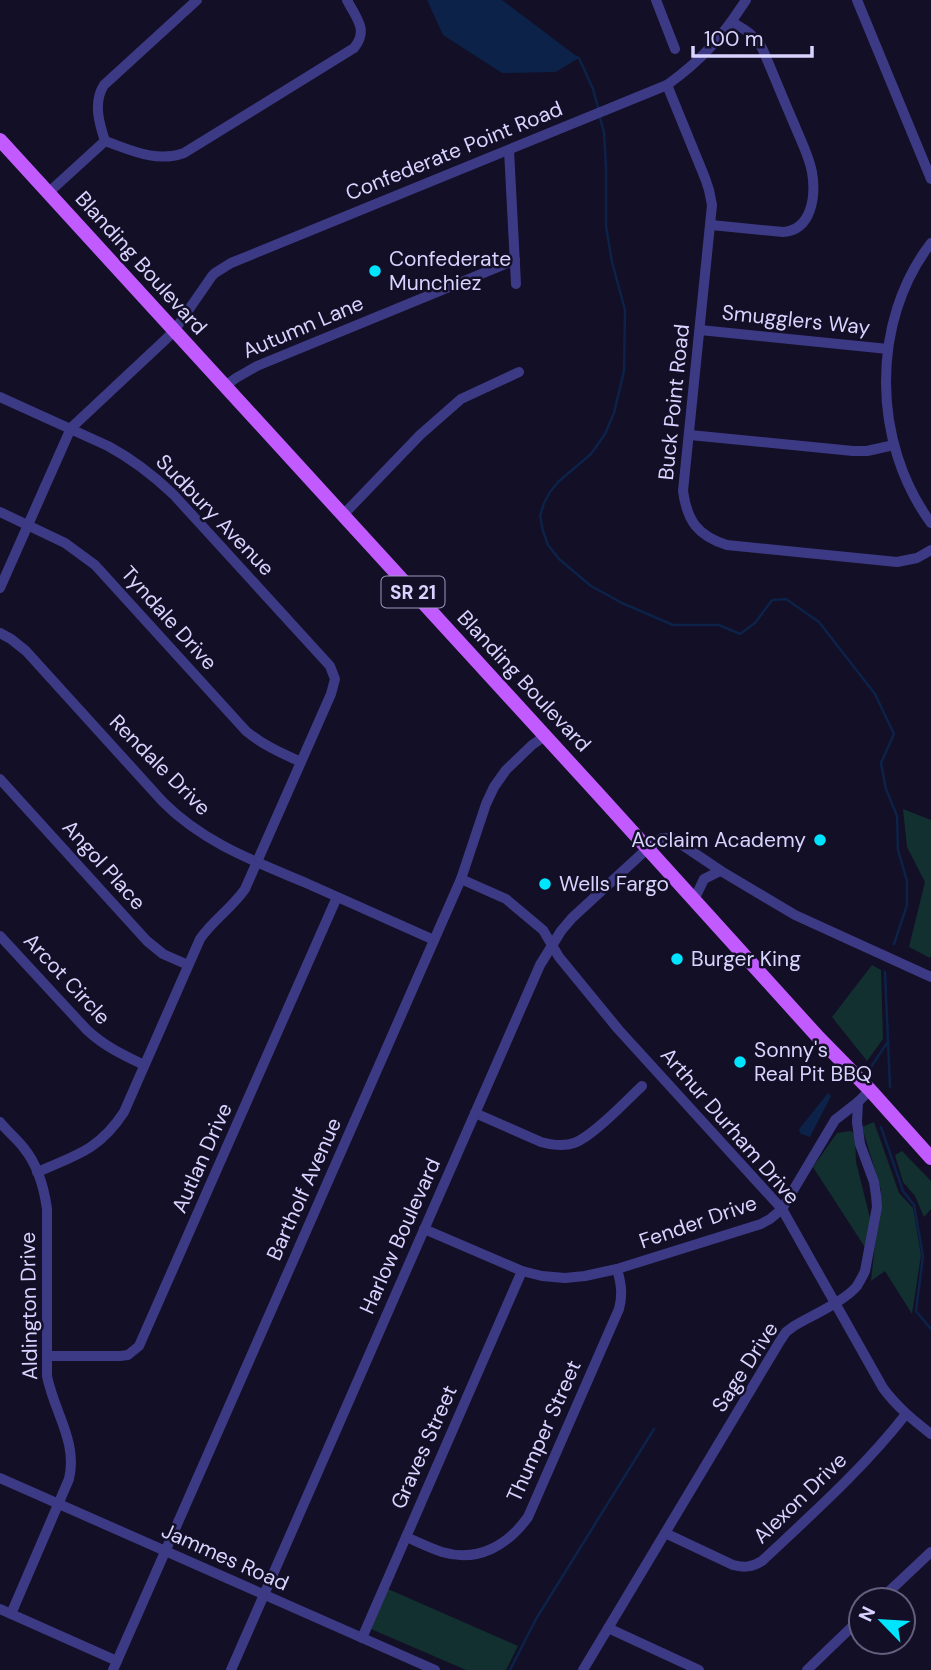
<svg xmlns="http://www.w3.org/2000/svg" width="931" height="1670" font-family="'DM Sans',sans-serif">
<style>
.green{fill:#12302f}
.water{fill:#0c2248}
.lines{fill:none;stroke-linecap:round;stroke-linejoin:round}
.stream{stroke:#0c2248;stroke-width:2.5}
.minor{stroke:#3d3a85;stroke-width:10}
.major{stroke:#c25bff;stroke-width:14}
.poi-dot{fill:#00e5ff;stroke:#130f26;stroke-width:2.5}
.labels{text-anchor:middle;stroke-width:5;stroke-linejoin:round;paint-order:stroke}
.shield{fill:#130f26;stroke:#9e99be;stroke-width:2}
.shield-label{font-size:19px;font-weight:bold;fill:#d9d4ff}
.street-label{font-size:21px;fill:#d9d4ff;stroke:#130f26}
.poi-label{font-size:21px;fill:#d9d4ff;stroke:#130f26;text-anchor:start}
</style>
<rect width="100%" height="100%" fill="#130f26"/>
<g class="green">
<path d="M903,809l28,11v136l-1,2 -21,-11 16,-65 -18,-35z"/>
<path d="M872,965l9,5 2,69 -16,22 -35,-44z"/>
<path d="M874,1122l25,71 14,15 8,47 -9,59 -27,-43 -14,10 10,-91 -19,-63z"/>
<path d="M851,1131l4,4 1,27 14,56 -4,31 -53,-82 24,-34z"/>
<path d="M902,1151l29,30v28l-7,8 -9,-21 -12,-14 -8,-27z"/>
<path d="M388,1589l130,57 -12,24h-40l-95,-41z"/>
</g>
<g class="water">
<path d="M427,0h75l77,58 -23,14 -54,1 -59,-38z"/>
<path d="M828,1093l3,3 -21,41 -9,-3 -2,-3 1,-3z"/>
</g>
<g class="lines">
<g class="stream">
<path d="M576,57l3,1 14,31 6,22"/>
<path d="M600,118l4,14 2,36v58l6,36 13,48 -1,61 -10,42 -9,21 -14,20 -33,28 -8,10 -6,11 -4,13 3,15 5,14 11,14 32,27 31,17 51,22h46l21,9 15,-11 17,-23 14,-1 33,23 56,72 19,40 -13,29 5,26 11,27 1,34 9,31v24l-13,39"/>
<path d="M885,972l5,115"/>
<path d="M871,1067l16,-24"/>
<path d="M881,1127l22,64 11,14 9,51 -7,55 15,18"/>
<path d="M510,1670l26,-51 118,-190"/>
</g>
<g class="minor">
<path d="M656,0l19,49"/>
<path d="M857,0l74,179"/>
<path d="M667,85l38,93 4,12 3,15 -29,286c4,30 15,45 44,54l170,17 20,-4 14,-8"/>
<path d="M105,141c26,9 51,22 79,12l170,-105c15,-18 2,-30 -7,-48"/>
<path d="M105,141c-6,-18 -12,-39 -1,-56l93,-85"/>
<path d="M509,150l7,134"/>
<path d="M48,193l57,-52"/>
<path d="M711,225l72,7c29,-2 33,-36 29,-60 -3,-16 -11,-31 -17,-46 -11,-25 -21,-50 -32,-76 -7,-14 -17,-20 -31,-28"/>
<path d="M931,243c-61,79 -59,200 0,280"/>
<path d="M700,330l188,19"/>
<path d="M225,386l11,-8 21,-12 258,-106"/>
<path d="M0,397l108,49c24,13 45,29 65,48l157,172 5,13 -4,15 -86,195c-13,19 -32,31 -45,50l-76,173c-24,37 -47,43 -87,60"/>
<path d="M690,435l163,16h14l27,-6"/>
<path d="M0,512l65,31 30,22 151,166c17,14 35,22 55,31"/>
<path d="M343,515l77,-80 41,-36 58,-27"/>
<path d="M0,588l71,-160 94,-88 9,-9 38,-55 3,-3 16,-10 436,-178c36,-26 55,-48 79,-85"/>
<path d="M0,633l11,6 15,12 137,151c41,41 91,59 143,81 43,19 86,38 128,57"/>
<path d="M0,779l147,162 16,13 25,11"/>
<path d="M461,879l45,20 37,31 16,27 59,72 164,180 101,179c14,19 30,32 48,46"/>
<path d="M694,900l10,-21 16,-8"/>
<path d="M0,936l87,94c17,16 36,25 57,35"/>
<path d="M475,1113l66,29c11,3 22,5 33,1 18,-6 53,-43 68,-57"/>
<path d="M0,1122c7,9 16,16 23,25 15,18 21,40 24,62v167c7,36 31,66 22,103l-58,135"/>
<path d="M424,1229l98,42 20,5 23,2 20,-2 32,-7 144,-45 9,-5 12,-10 53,-89 23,-18"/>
<path d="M47,1356h73l8,-1 11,-9 198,-449"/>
<path d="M0,1478l435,192"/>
<path d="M665,1533l68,32c11,3 19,2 29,-4 50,-47 101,-92 144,-147"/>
<path d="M406,1537c12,5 24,11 36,15 36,11 66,-7 86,-35l91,-208c4,-15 2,-26 -2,-40"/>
<path d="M880,1600l51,-48"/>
<path d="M0,1609l117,52"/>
<path d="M608,1628l91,42"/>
<path d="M362,1638l160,-367"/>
<path d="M113,1670l348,-791 25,-75 8,-17 12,-17 26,-25 13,-9"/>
<path d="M231,1670l309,-705 21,-34 11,-13 76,-70 14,-10h10l49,33 74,44 136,62"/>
<path d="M583,1670l197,-329 6,-9 8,-6c17,-10 51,-25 63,-40 3,-5 6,-10 8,-15l12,-64 -1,-12 -2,-13 -14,-38 -3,-22 1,-20 12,-12"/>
<path d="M807,1670l54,-52"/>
</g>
<path class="major" d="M0,140l600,656 218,241 52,53 61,68"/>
</g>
<g class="poi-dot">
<circle cx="375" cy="271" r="7"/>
<circle cx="820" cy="840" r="7"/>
<circle cx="545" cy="884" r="7"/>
<circle cx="677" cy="959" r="7"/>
<circle cx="740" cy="1062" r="7"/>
</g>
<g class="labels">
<rect class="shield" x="381.5" y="576.5" width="63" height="31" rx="5"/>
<g class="shield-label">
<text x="413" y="599">SR 21</text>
</g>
<g class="street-label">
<text transform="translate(454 151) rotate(-22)" y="7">Confederate Point Road</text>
<text transform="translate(141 263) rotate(48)" y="7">Blanding Boulevard</text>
<text transform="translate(796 320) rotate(6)" y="7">Smugglers Way</text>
<text transform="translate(303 327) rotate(-23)" y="7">Autumn Lane</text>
<text transform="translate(674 402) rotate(-84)" y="7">Buck Point Road</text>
<text transform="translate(215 515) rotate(46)" y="7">Sudbury Avenue</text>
<text transform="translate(169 618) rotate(48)" y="7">Tyndale Drive</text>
<text transform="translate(524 681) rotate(47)" y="7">Blanding Boulevard</text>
<text transform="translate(160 765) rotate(45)" y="7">Rendale Drive</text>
<text transform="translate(104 865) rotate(48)" y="7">Angol Place</text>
<text transform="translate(67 979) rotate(47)" y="7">Arcot Circle</text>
<text transform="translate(730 1126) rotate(49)" y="7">Arthur Durham Drive</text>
<text transform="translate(202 1158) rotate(-66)" y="7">Autlan Drive</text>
<text transform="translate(304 1189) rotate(-66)" y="7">Bartholf Avenue</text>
<text transform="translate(698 1222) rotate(-19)" y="7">Fender Drive</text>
<text transform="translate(400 1236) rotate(-66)" y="7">Harlow Boulevard</text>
<text transform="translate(29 1306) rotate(-91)" y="7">Aldington Drive</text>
<text transform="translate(745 1367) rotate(-57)" y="7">Sage Drive</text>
<text transform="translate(544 1431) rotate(-66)" y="7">Thumper Street</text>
<text transform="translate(424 1447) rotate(-66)" y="7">Graves Street</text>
<text transform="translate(800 1498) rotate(-44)" y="7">Alexon Drive</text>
<text transform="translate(225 1557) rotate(24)" y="7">Jammes Road</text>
</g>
<g class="poi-label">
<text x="389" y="266">Confederate<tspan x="389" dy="24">Munchiez</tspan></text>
<text x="806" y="847" text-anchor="end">Acclaim Academy</text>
<text x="559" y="891">Wells Fargo</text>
<text x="691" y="966">Burger King</text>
<text x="754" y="1057">Sonny's<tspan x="754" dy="24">Real Pit BBQ</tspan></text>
</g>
</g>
<g transform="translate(882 1621) rotate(295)"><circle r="33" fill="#130f26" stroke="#625e7d" stroke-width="2"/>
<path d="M0-5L12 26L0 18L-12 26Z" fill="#00e5ff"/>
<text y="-10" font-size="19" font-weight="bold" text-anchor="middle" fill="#d9d4ff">N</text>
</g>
<path d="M693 46v10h119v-10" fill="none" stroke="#d9d4ff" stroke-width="3.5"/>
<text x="704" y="46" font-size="21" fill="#d9d4ff" stroke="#130f26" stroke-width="5" paint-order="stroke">100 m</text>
</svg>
